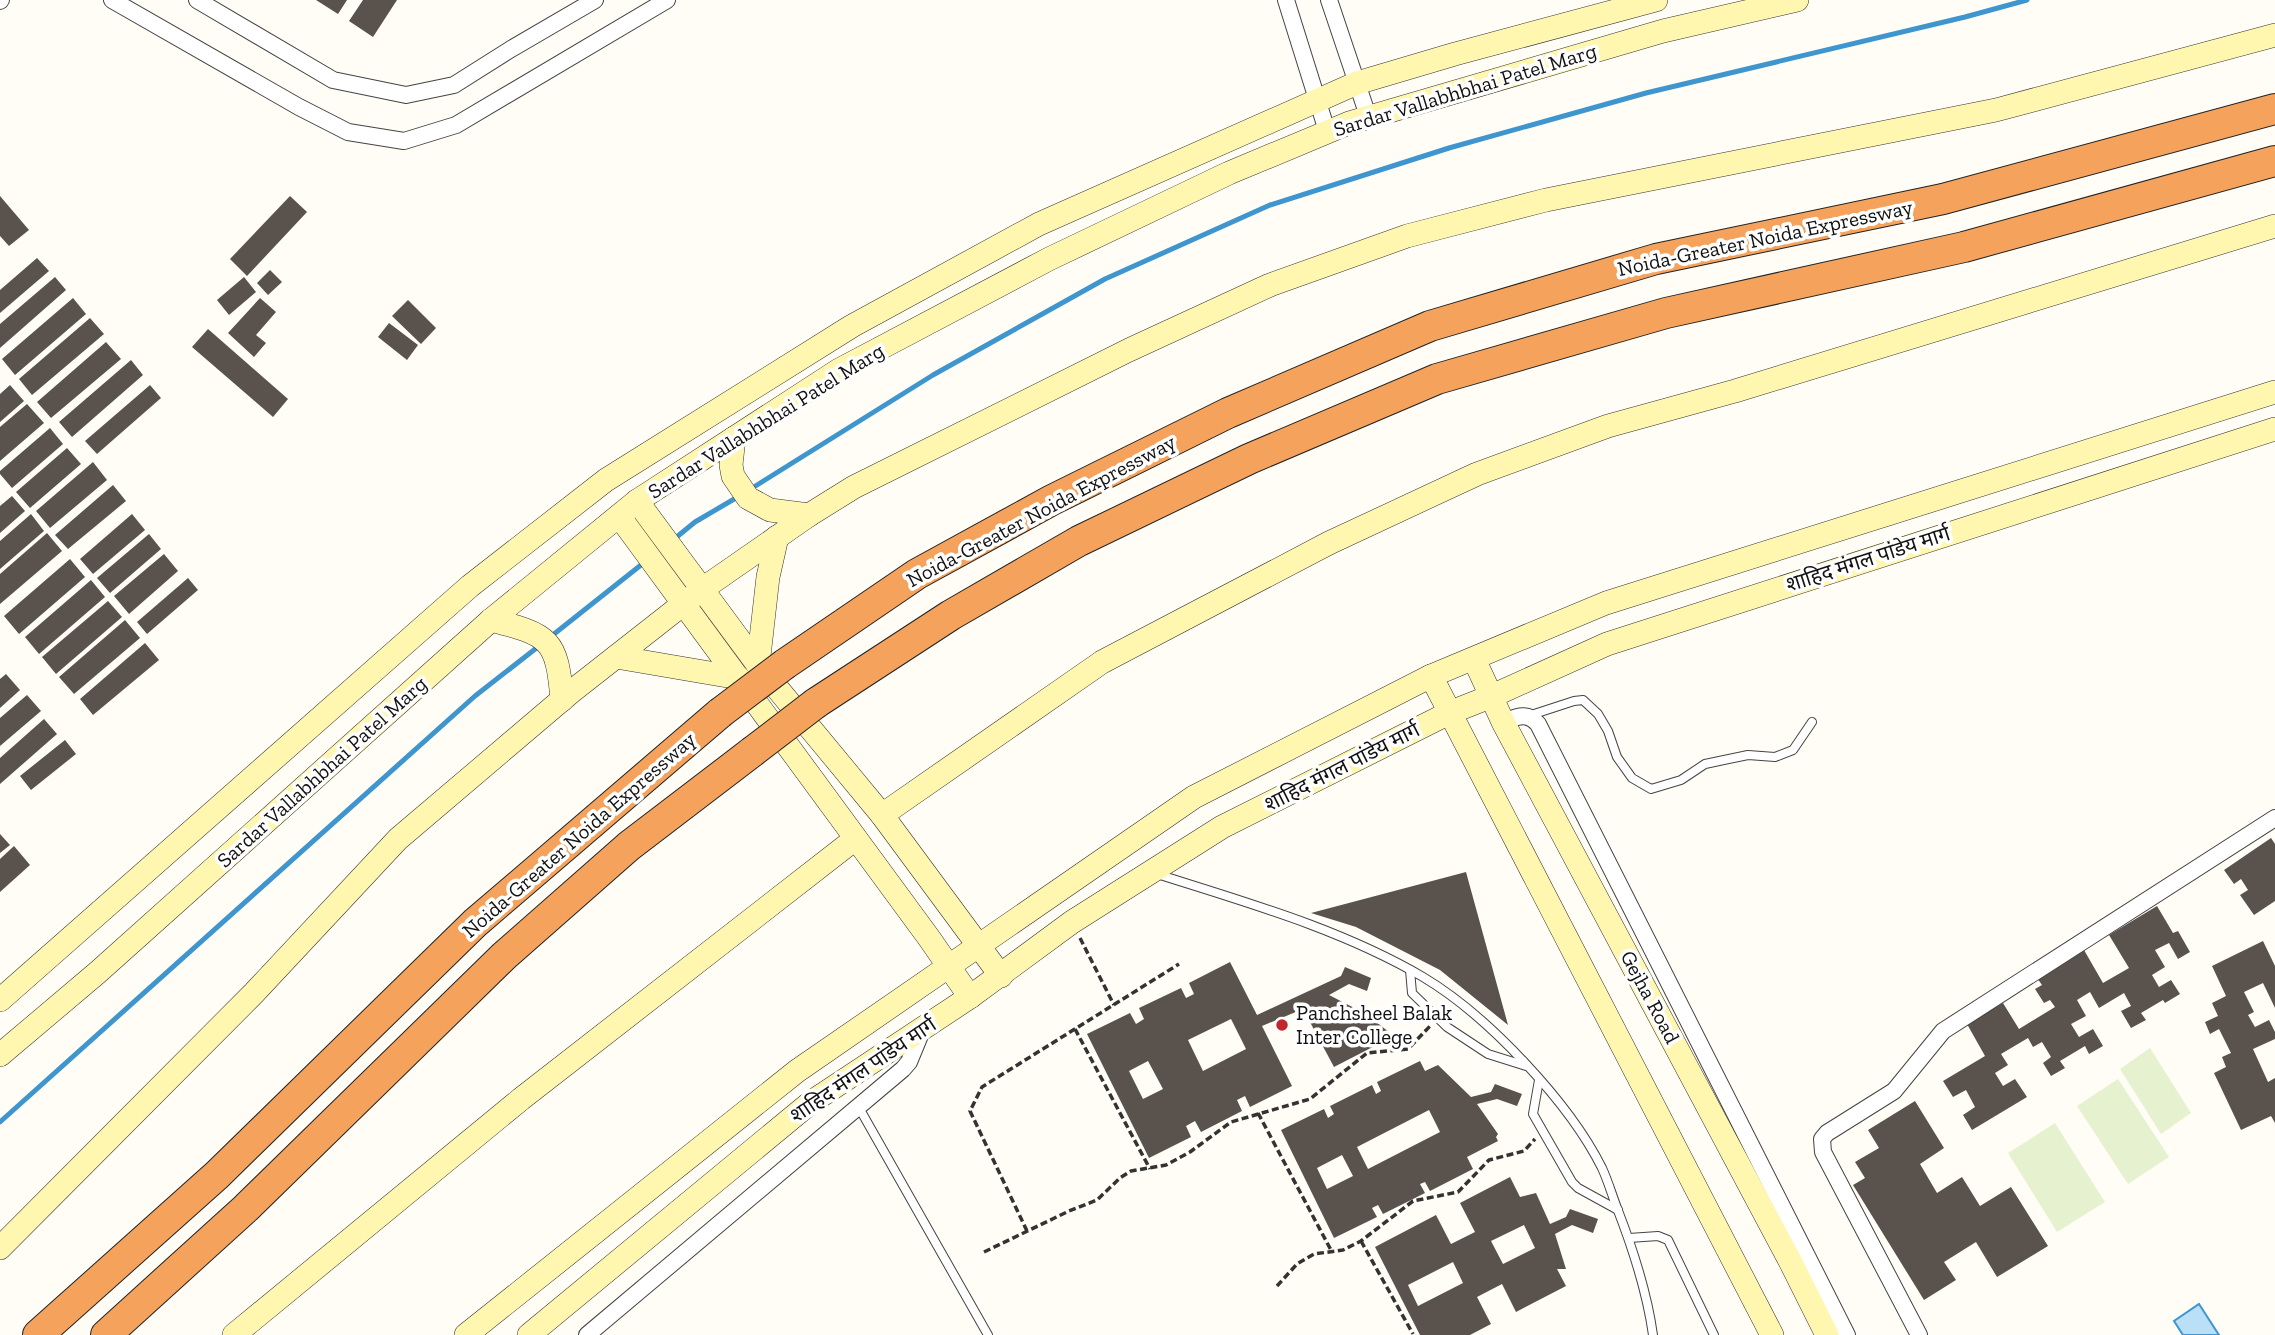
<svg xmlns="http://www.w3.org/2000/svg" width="2275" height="1335" font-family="'Zilla Slab','Noto Sans Devanagari',serif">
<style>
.pitch{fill:#e6f2cf}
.water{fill:#b9e0f7;stroke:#3f96cf;stroke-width:2}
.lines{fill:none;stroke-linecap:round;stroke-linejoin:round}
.stream{stroke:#3f96cf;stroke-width:5}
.building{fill:#5a524d;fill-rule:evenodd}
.lane-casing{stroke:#444;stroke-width:10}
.street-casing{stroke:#444;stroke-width:18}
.secondary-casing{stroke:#333;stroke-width:24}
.highway-casing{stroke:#222;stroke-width:32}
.path{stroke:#333;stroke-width:3.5;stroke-dasharray:7 3.5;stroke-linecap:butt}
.lane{stroke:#fff;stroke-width:8}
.street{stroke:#fff;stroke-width:16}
.secondary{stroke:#fff6b0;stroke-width:23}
.highway{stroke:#f5a25d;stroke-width:30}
.highway-bridge-casing{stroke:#222;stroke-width:32;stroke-linecap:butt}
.highway-bridge{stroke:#f5a25d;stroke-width:30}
.poi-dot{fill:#c4262e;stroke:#fff;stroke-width:2.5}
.labels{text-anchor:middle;stroke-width:7;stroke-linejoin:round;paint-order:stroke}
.street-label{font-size:21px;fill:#111;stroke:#fff}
.poi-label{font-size:21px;fill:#111;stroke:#fff;text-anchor:start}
</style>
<rect width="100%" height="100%" fill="#fffdf5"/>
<g class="pitch">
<path d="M2150,1048l41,65 -30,21 -41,-65z"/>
<path d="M2118,1079l51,78 -41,27 -51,-78z"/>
<path d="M2055,1123l50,79 -48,30 -49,-79z"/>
</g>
<path class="water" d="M2199,1304l20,31h-36l-9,-14z"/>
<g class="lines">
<g class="stream">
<path d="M749,490l184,-115 172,-96 165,-74 179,-57 197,-55 319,-76 62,-17"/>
<path d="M673,540l22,-18 46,-27"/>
<path d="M549,638l97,-77"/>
<path d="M0,1122l475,-426 64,-50"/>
</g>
</g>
<g class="building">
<path d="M316,0h31l-9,14z"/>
<path d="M363,0h34l-24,37 -24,-16z"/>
<path d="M0,196l29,34 -20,16 -9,-10z"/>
<path d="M290,196l17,16 -60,64 -17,-17z"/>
<path d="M37,258l12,13 -49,42v-23z"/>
<path d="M270,270l12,12 -14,13 -11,-12z"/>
<path d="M55,277l11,13 -66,58v-24z"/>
<path d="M244,277l12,15 -27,23 -12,-15z"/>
<path d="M73,298l13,16 -71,61 -13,-16z"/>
<path d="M260,298l16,14 -20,23 10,8 -12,14 -26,-24z"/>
<path d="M408,300l28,28 -15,16 -29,-28z"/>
<path d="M90,318l14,16 -72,61 -13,-16z"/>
<path d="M389,323l29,22 -11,15 -29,-23z"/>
<path d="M208,329l80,70 -15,18 -81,-70z"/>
<path d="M106,342l15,17 -70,59 -14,-16z"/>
<path d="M131,360l12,15 -71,62 -13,-15z"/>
<path d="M10,385l14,16 -24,21v-28z"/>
<path d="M150,385l11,13 -64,56 -12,-13z"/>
<path d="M27,404l17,19 -44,38v-34z"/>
<path d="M50,428l13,16 -51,44 -12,-14v-3z"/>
<path d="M67,448l14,16 -51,44 -14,-16z"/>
<path d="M93,462l14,18 -57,48 -14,-17z"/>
<path d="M113,485l13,16 -58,48 -13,-14z"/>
<path d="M12,496l13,15 -25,22v-27z"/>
<path d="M31,514l13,17 -44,38v-28z"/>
<path d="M132,514l13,16 -52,44 -13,-15z"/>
<path d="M47,533l15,18 -62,53v-30z"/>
<path d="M149,534l12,15 -51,44 -13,-15z"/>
<path d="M164,554l14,17 -49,43 -15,-18z"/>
<path d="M70,559l15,18 -66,57 -15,-18z"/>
<path d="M188,578l10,12 -51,44 -10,-12z"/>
<path d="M91,580l14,17 -66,57 -14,-17z"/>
<path d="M108,601l14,16 -66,57 -14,-17z"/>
<path d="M125,620l15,18 -66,56 -15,-17z"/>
<path d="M145,643l14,17 -66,55 -13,-16z"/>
<path d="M6,674l14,16 -20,18v-29z"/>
<path d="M27,695l14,16 -41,35v-28z"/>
<path d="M44,719l13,15 -57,50v-26z"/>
<path d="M65,740l11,14 -45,36 -11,-14z"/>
<path d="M0,834l10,11 -10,8z"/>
<path d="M2271,838l4,6v57l-21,14 -14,-20 8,-5 -7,-11 -7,5 -10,-14z"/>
<path d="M14,846l16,19 -30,27v-33z"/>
<path d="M1466,872l42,153 -68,-55 -84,-43 -45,-14z"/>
<path d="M2157,906l16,27 5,-2 12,21 -12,7 -9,-16 -14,7 10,17 -13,8 7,12 12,-7 9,14 -15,9 -2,-3 -22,13 5,7 -15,8 -10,-17 10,-5 -7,-13 -25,15 -9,-16 -13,8 9,16 -15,8 8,13 14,-8 10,17 -14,8 -4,-8 -25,15 5,7 -14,8 -8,-13 8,-6 -9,-15 -9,5 -5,-9 -27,16 7,11 -13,8 8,13 12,-7 12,18 -55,33 -9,-15 12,-8 -9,-17 -13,7 -10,-16 42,-25 -18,-32 36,-21 16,26 36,-22 -5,-7 -6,3 -9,-14 7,-4 -5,-7 47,-28 19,33 26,-15 -20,-33z"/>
<path d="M2263,941l12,25v42l-12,-25 -19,9 10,20 -6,3 7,12 14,-7 6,12v7l-22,10 15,33 7,-4v45l-4,-7 -30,14 -27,-57 12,-6 -4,-10 9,-4 -12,-24 -9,5 -5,-12 13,-6 -6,-13 14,-7 -14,-30z"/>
<path d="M1230,962l27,53 84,-39 4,-9 26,11 -4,13 -18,-7 -20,11 37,19 28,22 -60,31 -31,-58 -41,17 30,60 -42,21 -5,-11 -8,4 5,11 -41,21 -6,-11 -9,5 5,11 -42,21 -62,-124 43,-21 6,11 8,-5 -5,-11 42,-20 5,10 8,-4 -5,-11zM1231,1019l15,30 -43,22 -15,-31zM1148,1061l15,28 -20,10 -14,-28z"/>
<path d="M1420,1061l5,10 13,-6 33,32 20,-5 4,-8 27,10 -5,12 -20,-7 -20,5 21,30 -2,3 2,4 -31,16 6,12 -43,22 -5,-9 -5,2 5,9 -42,21 -5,-9 -6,3 5,9 -43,21 -53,-108 43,-21 4,9 6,-4 -4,-8 42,-21 4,9 5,-3 -4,-9zM1429,1110l11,22 -72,37 -11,-22zM1342,1155l11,21 -26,13 -10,-21z"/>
<path d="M1915,1101l29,47 -24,16 17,29 25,-16 18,29 31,-19 37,59 -51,31 -21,-35 -32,20 12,18 -32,20 -71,-115 12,-7 -10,-16 24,-14 -11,-18z"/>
<path d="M1510,1177l10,20 16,-4 14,31 16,-7 4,-8 28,10 -5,14 -21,-8 -17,9 11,35h-9l9,17 -50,26 -14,-28 -25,13 14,27 -21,11h-50l-45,-88 61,-32 15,29 24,-12 -15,-29zM1524,1225l11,23 -32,16 -12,-23zM1453,1262l10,21 -45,23 -10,-21z"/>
</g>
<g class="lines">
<defs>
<g id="lane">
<path d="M1528,716l46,-15 9,-1 15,14 10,17 9,26 15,21 19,11 30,-9 24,-16 43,-9 27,2 18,-7 19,-28"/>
<path d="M1157,874c91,29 184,55 266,103 64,38 146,125 179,191 6,13 10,27 15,40 16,41 30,84 36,127"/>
<path d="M1410,970l2,23 35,34 41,27 38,12"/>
<path d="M1539,1080l-6,34 39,68 6,6 40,22"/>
<path d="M858,1106l130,229"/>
<path d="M1629,1238l29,-2 10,4 46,95"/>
</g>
<g id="street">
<path d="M112,0l187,107 49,25 56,9 52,-16 211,-125"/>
<path d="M197,0l136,80 73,15 48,-10 57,-36 84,-49"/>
<path d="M1286,0l41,131"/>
<path d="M1329,0l39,116"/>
<path d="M0,1l1,-1"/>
<path d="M1503,722c13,-5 24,-11 35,2l309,611"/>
<path d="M587,1335l316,-266 6,-7 14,-34"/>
<path d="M1919,1335l-96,-183 -1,-13 5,-6 67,-42 49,-60 332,-213"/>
</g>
<g id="secondary">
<path d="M734,438l-3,27 2,11 15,22 22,12 39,5"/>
<path d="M637,501l121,164 124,150 119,161"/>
<path d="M619,516l310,422 41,59"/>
<path d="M491,620c59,15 66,19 71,80"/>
<path d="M616,657l123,21"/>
<path d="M1474,659l29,63 287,539 37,74"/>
<path d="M758,665l10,-88 9,-40"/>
<path d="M1431,676l341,659"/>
<path d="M882,815l220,-153 227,-119 148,-69 131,-48 127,-35 540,-165"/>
<path d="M0,1000l470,-414 136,-106 246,-154 187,-102 318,-141 98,-29 201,-54"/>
<path d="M0,1055l97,-82 394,-353 146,-119 202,-131 210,-111 180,-86 120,-50 314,-92 134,-31"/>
<path d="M0,1248l254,-255 144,-154 173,-147 130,-102 108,-75 45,-28 275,-137 141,-65 137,-49 139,-36 450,-90 279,-75"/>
<path d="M234,1335l287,-236 334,-260"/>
<path d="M466,1335l331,-264 397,-274 237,-121 175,-73 669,-211"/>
<path d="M529,1335l281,-232 160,-106 102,-75 150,-95 227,-114 43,-17 115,-52 668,-215"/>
</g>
<g id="highway">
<path d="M785,664l132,-90 135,-74 176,-87 202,-87 226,-67 287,-60 332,-90"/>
<path d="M816,703l135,-88 128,-74 170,-82 188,-80 229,-66 298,-66 311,-86"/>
<path d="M38,1335l179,-160 258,-252 245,-210"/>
<path d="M106,1335l140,-127 258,-252 125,-110 123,-94"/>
</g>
</defs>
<use href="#lane" class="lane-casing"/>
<use href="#street" class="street-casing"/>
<use href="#secondary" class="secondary-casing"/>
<use href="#highway" class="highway-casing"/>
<g class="path">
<path d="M1080,938l34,67"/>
<path d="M1075,1029l75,140"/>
<path d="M1258,1113l74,139"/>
<path d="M1027,1231l-57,-120 12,-24 197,-123"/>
<path d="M1361,1241l52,93"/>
<path d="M984,1252l85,-41 28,-11 23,-22 11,-7 35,-6 24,-13 41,-30 79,-23 57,-46 41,-4 23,-24"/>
<path d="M1277,1286l20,-22 17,-10 29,-4 18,-9 52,-40 45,-9 31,-32 35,-9 11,-12"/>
</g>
<use href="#lane" class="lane"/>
<use href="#street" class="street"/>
<use href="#secondary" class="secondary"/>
<use href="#highway" class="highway"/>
<defs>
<g id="highway-bridge">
<path d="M720,713l65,-49"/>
<path d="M752,752l64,-49"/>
</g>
</defs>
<use href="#highway-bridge" class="highway-bridge-casing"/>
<use href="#highway-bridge" class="highway-bridge"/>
</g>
<circle class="poi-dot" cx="1282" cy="1025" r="7"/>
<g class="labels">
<g class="street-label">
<text transform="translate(1465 90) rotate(-17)" y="7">Sardar Vallabhbhai Patel Marg</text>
<text transform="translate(1765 238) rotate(-12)" y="7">Noida-Greater Noida Expressway</text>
<text transform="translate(766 421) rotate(-32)" y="7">Sardar Vallabhbhai Patel Marg</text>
<text transform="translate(1041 511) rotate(-28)" y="7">Noida-Greater Noida Expressway</text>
<text transform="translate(1868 559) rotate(-18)" y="7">शाहिद मंगल पांडेय मार्ग</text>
<text transform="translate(1342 767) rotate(-27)" y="7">शाहिद मंगल पांडेय मार्ग</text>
<text transform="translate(322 772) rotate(-42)" y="7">Sardar Vallabhbhai Patel Marg</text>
<text transform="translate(579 835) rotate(-41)" y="7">Noida-Greater Noida Expressway</text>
<text transform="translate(1650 997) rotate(62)" y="7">Gejha Road</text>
<text transform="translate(863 1070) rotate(-34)" y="7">शाहिद मंगल पांडेय मार्ग</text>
</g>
<g class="poi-label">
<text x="1296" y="1020">Panchsheel Balak<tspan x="1296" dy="24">Inter College</tspan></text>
</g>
</g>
</svg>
